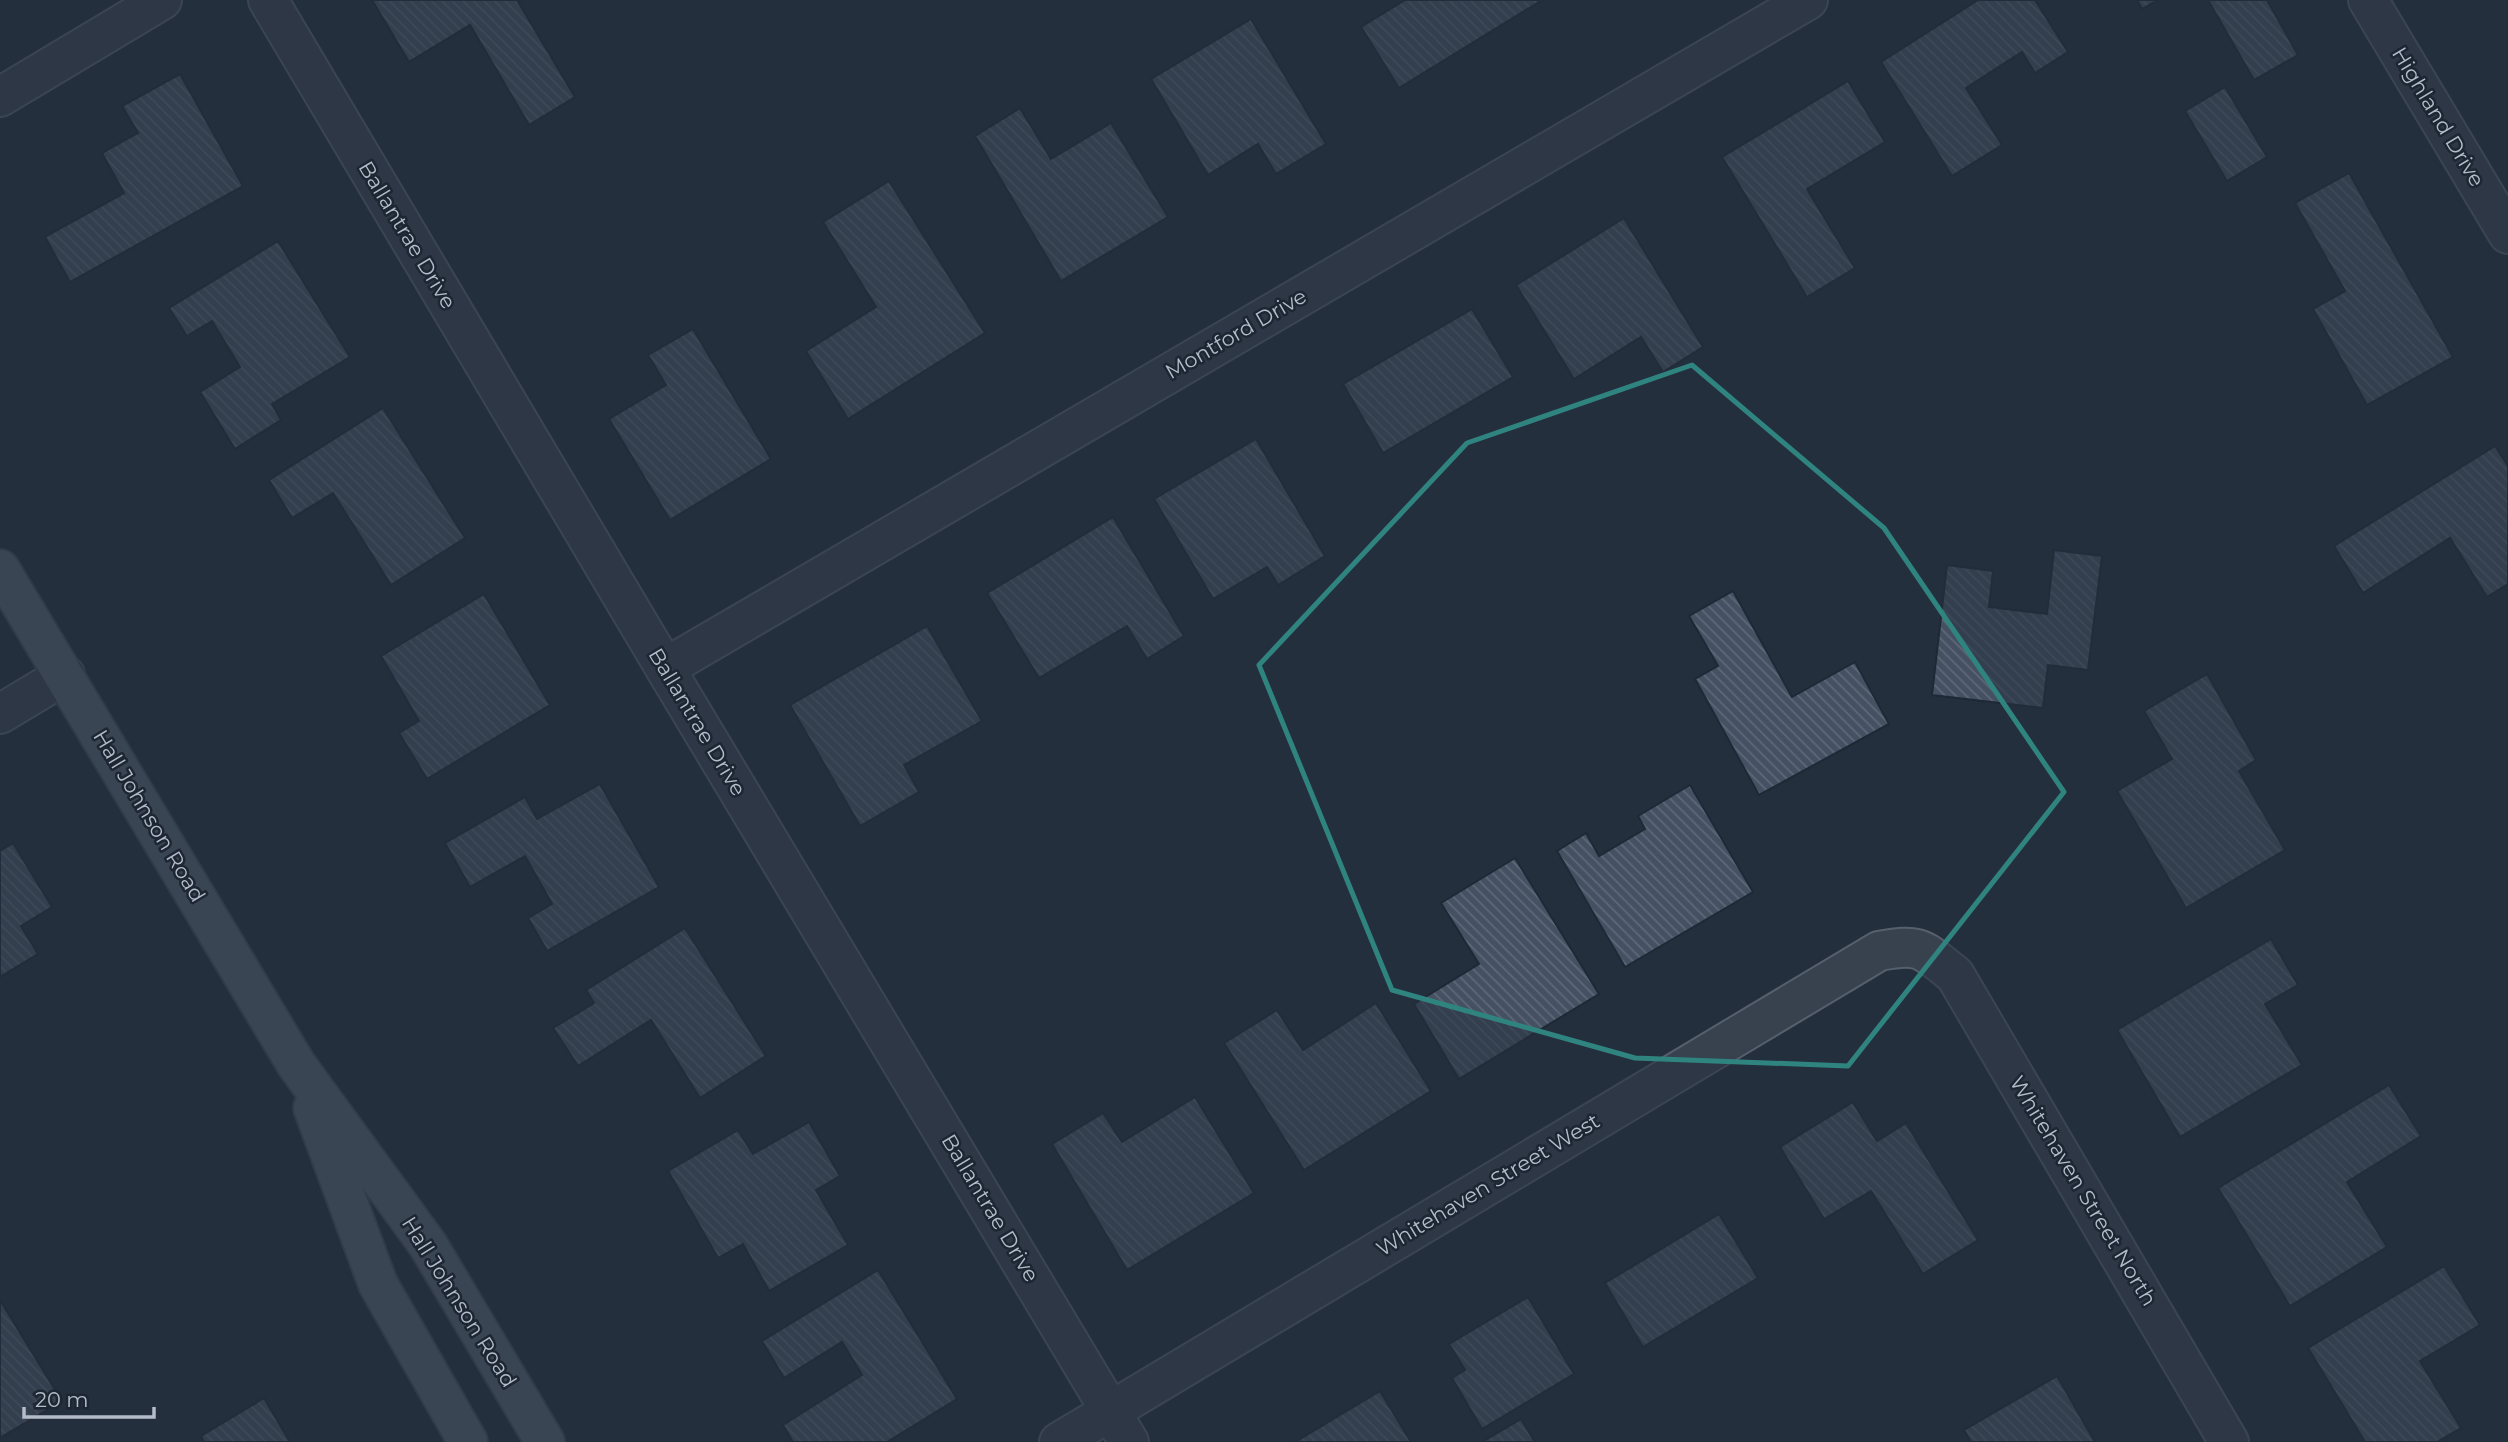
<svg xmlns="http://www.w3.org/2000/svg" width="2508" height="1442" font-family="Montserrat,sans-serif">
<style>
.building{fill:url(#building-back-hatch);stroke:#1f2835;stroke-width:2}
.lines{fill:none;stroke-linecap:round;stroke-linejoin:round}
.minor-casing{stroke:#565f6c;stroke-width:42}
.major-casing{stroke:#414a57;stroke-width:42}
.minor{stroke:#38414e;stroke-width:38}
.major{stroke:#56606e;stroke-width:38}
.marked{fill:none;stroke:#308480;stroke-width:5;stroke-linejoin:round}
.labels{text-anchor:middle;stroke-width:5;stroke-linejoin:round;paint-order:stroke}
.street-label{font-size:21px;fill:#b4bcc9;stroke:#1d2633}
</style>
<defs>
<pattern id="building-back-hatch" width="6" height="6" patternUnits="userSpaceOnUse" patternTransform="scale(1.75)"><rect width="6" height="6" fill="#455162"/><path d="M-1 5l2 2M0 0l6 6M5-1l2 2" fill="none" stroke="#5d6877"/></pattern>
</defs>
<rect width="100%" height="100%" fill="#242f3e"/>
<g class="building">
<path d="M372,0h145l58,97 -46,28 -59,-100 -61,37z"/>
<path d="M1405,0h133l1,2 -140,86 -38,-61z"/>
<path d="M1978,0h57l33,52 -33,21 -13,-21 -56,36 36,57 -50,31 -71,-114z"/>
<path d="M2137,0h21l-16,9z"/>
<path d="M2208,0h59l31,55 -44,25z"/>
<path d="M1251,19l75,125 -50,30 -18,-30 -50,31 -57,-96z"/>
<path d="M180,74l63,112 -173,96 -25,-45 79,-44 -22,-40 36,-20 -16,-27z"/>
<path d="M1848,81l37,61 -78,47 48,79 -48,29 -85,-140z"/>
<path d="M2225,87l42,70 -40,24 -42,-70z"/>
<path d="M1020,108l31,51 60,-36 57,94 -107,64 -86,-145z"/>
<path d="M2349,173l104,184 -86,48 -54,-96 32,-18 -50,-88z"/>
<path d="M889,181l96,152 -137,86 -42,-68 70,-44 -53,-85z"/>
<path d="M1624,218l79,129 -40,25 -22,-35 -67,42 -58,-94z"/>
<path d="M278,241l72,116 -78,47 9,16 -46,29 -35,-57 40,-25 -28,-46 -25,15 -18,-28z"/>
<path d="M1472,309l41,68 -130,76 -40,-69z"/>
<path d="M693,329l78,130 -101,61 -61,-101 57,-34 -18,-30z"/>
<path d="M383,408l82,130 -74,47 -58,-92 -41,25 -23,-38z"/>
<path d="M1256,439l69,117 -47,29 -11,-18 -54,32 -59,-100z"/>
<path d="M2495,446l13,20v118l-21,13 -37,-59 -87,55 -29,-47z"/>
<path d="M1113,517l71,119 -37,23 -20,-33 -88,52 -52,-85z"/>
<path d="M2054,550l48,6 -14,114 -40,-5 -5,43 -111,-13 15,-130 46,6 -4,36 58,7z"/>
<path d="M1733,591l59,106 63,-35 34,62 -130,71 -64,-116 23,-13 -29,-50z"/>
<path d="M484,594l66,111 -123,74 -28,-46 20,-12 -38,-65z"/>
<path d="M927,626l55,95 -78,44 15,27 -59,34 -70,-121z"/>
<path d="M2207,674l49,86 -17,11 46,79 -99,58 -69,-117 55,-32 -28,-48z"/>
<path d="M600,784l59,103 -112,64 -19,-33 24,-14 -27,-48 -55,31 -25,-44 80,-46 12,22z"/>
<path d="M1690,785l63,107 -128,75 -68,-116 29,-18 13,23 46,-27 -7,-13z"/>
<path d="M13,843l39,64 -31,19 17,28 -38,23v-126z"/>
<path d="M1515,858l84,136 -140,85 -45,-75 65,-40 -38,-61z"/>
<path d="M685,928l81,128 -66,42 -49,-78 -73,46 -25,-38 41,-25 -8,-13z"/>
<path d="M2271,939l27,46 -33,19 37,61 -122,72 -63,-107z"/>
<path d="M1376,1003l55,88 -127,79 -80,-127 53,-33 26,40z"/>
<path d="M2389,1085l32,51 -74,46 40,65 -97,59 -72,-118z"/>
<path d="M1195,1097l59,96 -127,77 -75,-126 51,-31 19,29z"/>
<path d="M1853,1102l24,39 29,-18 72,117 -55,34 -52,-83 -47,28 -44,-72z"/>
<path d="M809,1122l31,54 -24,14 32,55 -79,46 -26,-47 -25,14 -50,-87 70,-41 15,24z"/>
<path d="M1719,1214l39,64 -115,69 -38,-64z"/>
<path d="M2444,1266l36,59 -60,36 41,67 -24,14h-72l-57,-94z"/>
<path d="M878,1270l79,129 -70,43h-94l-10,-17 79,-50 -20,-33 -58,36 -22,-37z"/>
<path d="M1528,1297l46,77 -92,55 -30,-51 13,-8 -16,-26z"/>
<path d="M0,1300l62,101 -62,37z"/>
<path d="M2057,1376l38,66h-124l-7,-12z"/>
<path d="M1380,1391l31,51h-116z"/>
<path d="M264,1398l26,44h-86l-3,-6z"/>
<path d="M1521,1419l14,23h-53z"/>
</g>
<g class="lines">
<defs>
<g id="minor">
<path d="M268,0l397,668 464,774"/>
<path d="M2368,0l140,234"/>
<path d="M0,97l162,-97"/>
<path d="M665,668l1143,-668"/>
<path d="M0,714l65,-39"/>
<path d="M1059,1442l820,-491c43,-8 43,-2 76,24l274,467"/>
</g>
<g id="major">
<path d="M0,569l296,495 132,181 117,197"/>
<path d="M313,1108l65,176 90,158"/>
</g>
</defs>
<use href="#minor" class="minor-casing"/>
<use href="#major" class="major-casing"/>
<use href="#minor" class="minor"/>
<use href="#major" class="major"/>
</g>
<path d="M0 0H2508V1442H0ZM1692,365l192,163 180,264 -216,274 -213,-8 -243,-68 -133,-325 208,-222z" fill="#242f3e" fill-opacity=".55" fill-rule="evenodd"/>
<path class="marked" d="M1692,365l192,163 180,264 -216,274 -213,-8 -243,-68 -133,-325 208,-222z"/>
<g class="labels">
<g class="street-label">
<text transform="translate(2438 117) rotate(59)" y="7">Highland Drive</text>
<text transform="translate(407 235) rotate(59)" y="7">Ballantrae Drive</text>
<text transform="translate(1236 334) rotate(-30)" y="7">Montford Drive</text>
<text transform="translate(697 722) rotate(59)" y="7">Ballantrae Drive</text>
<text transform="translate(149 816) rotate(59)" y="7">Hall Johnson Road</text>
<text transform="translate(1488 1185) rotate(-31)" y="7">Whitehaven Street West</text>
<text transform="translate(2083 1191) rotate(59)" y="7">Whitehaven Street North</text>
<text transform="translate(990 1208) rotate(59)" y="7">Ballantrae Drive</text>
<text transform="translate(459 1302) rotate(58)" y="7">Hall Johnson Road</text>
</g>
</g>
<path d="M24 1407v10h130v-10" fill="none" stroke="#b4bcc9" stroke-width="3.5"/>
<text x="35" y="1407" font-size="21" fill="#b4bcc9" stroke="#1d2633" stroke-width="5" paint-order="stroke">20 m</text>
</svg>
